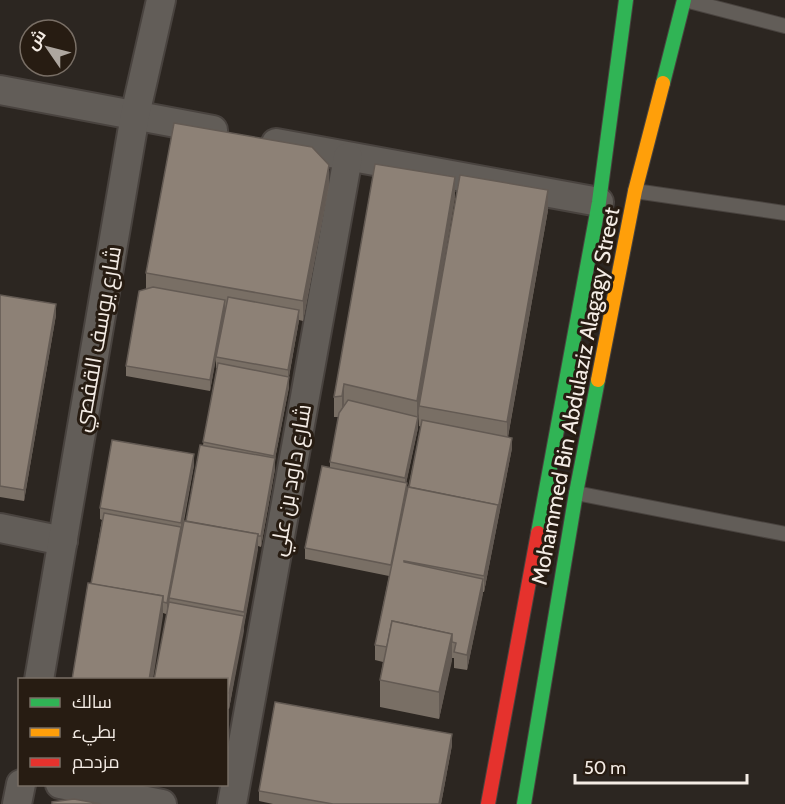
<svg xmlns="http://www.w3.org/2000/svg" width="785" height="804" font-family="Cabin,Cairo,sans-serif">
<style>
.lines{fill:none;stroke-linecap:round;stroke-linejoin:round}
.lane-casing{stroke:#49433f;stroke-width:16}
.street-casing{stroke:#49433f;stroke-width:32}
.fast-casing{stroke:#49433f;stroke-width:16}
.slow-casing{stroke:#49433f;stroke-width:16}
.jam-casing{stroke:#49433f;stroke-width:16}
.lane{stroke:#625d58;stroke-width:14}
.street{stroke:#625d58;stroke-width:28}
.fast{stroke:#30b455;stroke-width:14}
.slow{stroke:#ff9f0a;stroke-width:14}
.jam{stroke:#e5322d;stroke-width:14}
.wall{fill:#796f65;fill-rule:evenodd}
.shaded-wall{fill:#635a53}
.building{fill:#8d8176;stroke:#635a53;stroke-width:1.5}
.labels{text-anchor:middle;stroke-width:6;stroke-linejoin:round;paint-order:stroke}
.street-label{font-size:22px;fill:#f4ece5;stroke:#271c12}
</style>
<rect width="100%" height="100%" fill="#2c2621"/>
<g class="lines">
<defs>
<g id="lane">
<path d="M685,0l100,26"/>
<path d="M635,191l150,22"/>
<path d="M576,493l209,41"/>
</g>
<g id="street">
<path d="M0,90l213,40"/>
<path d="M276,143l323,59"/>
<path d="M0,528l63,13"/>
<path d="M39,680l96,-565 26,-115"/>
<path d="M60,784l102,20"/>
<path d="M17,804l4,-20"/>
<path d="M232,804l116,-647"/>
</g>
<g id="fast">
<path d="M663,83l21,-83"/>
<path d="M538,533l61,-331 27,-202"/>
<path d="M524,804l52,-311 22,-113"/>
</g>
<path id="slow" d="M598,380l37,-189 28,-108"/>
<path id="jam" d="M488,804l50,-271"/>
</defs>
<use href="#lane" class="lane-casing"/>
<use href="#street" class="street-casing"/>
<use href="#fast" class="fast-casing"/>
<use href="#slow" class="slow-casing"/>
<use href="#jam" class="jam-casing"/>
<use href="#lane" class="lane"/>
<use href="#street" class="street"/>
<use href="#fast" class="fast"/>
<use href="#slow" class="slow"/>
<use href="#jam" class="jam"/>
</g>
<g class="wall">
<path d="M329,185l-26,136 -4,-1 -10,57v10l-14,72v10l-14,78 -3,-1 -29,163 -3,-1v-28l-60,-66 -3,-1v3l-72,-32 11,-64 -2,-1v-11l94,-43 -10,56h2l17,-76 15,-77h-2v-11l-6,34 -84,-15v-10l20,-77v-16z"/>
<path d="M455,197l-26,154 119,-141 -40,227 4,11 -28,144h-1l-16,78 -13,-2v-10h-2l-13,61 -59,-12v-27l3,-18 -8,-2v-15l14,-69 -84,-17v-11l25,-80v-6l9,-45h-5v-20zM419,410v16l2,1 -14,66 -1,-10 12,-55z"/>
<path d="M0,295l56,20 -32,186 -24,-4z"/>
<path d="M452,745l-11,59h-168l-14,-3v-10z"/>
</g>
<g class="shaded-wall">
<path d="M329,165v20l-26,136v-20z"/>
<path d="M455,177v20l-38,224v-20z"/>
<path d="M548,190v20l-41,232v-20z"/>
<path d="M225,300v11l-15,80v-11z"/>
<path d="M56,304v11l-32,186v-11z"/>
<path d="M299,310v11l-11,60v-11z"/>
<path d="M289,377v10l-14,72v10l-14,78v-11l13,-70v-10z"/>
<path d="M344,384v20l-2,12v-20z"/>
<path d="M418,417v11l-13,61v-11z"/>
<path d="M512,438v10l-28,144v-16z"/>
<path d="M194,454v11l-13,69v-11z"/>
<path d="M407,483v11l-16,82v-11z"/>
<path d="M181,527v11l-14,76v-11z"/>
<path d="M258,534v16l-14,77v-15z"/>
<path d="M483,579v15l-16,76v-15z"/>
<path d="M163,596v20l-10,64h-4z"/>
<path d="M244,616v15l-15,78v-16z"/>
<path d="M452,634v27l-13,58v-27z"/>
<path d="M452,734v11l-11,59h-2z"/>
</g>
<g class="building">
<path d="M174,123l138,24 17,18 -26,136 -157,-28z"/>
<path d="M375,164l80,13 -38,224 -73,-17 -2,12 -8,1z"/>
<path d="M460,175l88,15 -41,232 -88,-16z"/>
<path d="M153,287l72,13 -15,80 -84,-14 13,-75z"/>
<path d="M0,295l56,9 -32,186 -24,-4z"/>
<path d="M228,297l71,13 -11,60 -72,-13z"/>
<path d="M218,363l71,14 -15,79 -71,-14z"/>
<path d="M348,400l70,17 -13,61 -75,-16 9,-49z"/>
<path d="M422,420l90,18 -14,71v-4l-89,-18z"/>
<path d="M112,440l82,14 -13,69 -81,-15z"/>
<path d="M200,445l75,13 -14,78h-3v-2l-72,-13z"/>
<path d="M322,466l85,17 -16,82 -86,-17z"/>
<path d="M408,487l90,18 -14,71 -80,-15v1l79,17 -16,76 -13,-3 2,-9 -4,-1v-8l-60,-13 -5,26 -12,-2z"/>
<path d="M104,513l77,14 -14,76 -4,-1v-6l-72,-12z"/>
<path d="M184,521l74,13 -14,78 -75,-14z"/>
<path d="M88,583l75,13 -14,84h-77z"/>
<path d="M169,602l75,14 -15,77h-3v-13h-72z"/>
<path d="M392,621l60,13 -13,58 -59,-12z"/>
<path d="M275,702l177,32 -13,70h-106l-74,-13z"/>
<path d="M74,799l27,5h-49v-2z"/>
</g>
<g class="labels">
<g class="street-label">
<text transform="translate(97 339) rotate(-80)" y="8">شارع يوسف القفصي</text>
<text transform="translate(575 396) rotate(-79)" y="8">Mohammed Bin Abdulaziz Alagagy Street</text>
<text transform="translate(290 480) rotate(-80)" y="8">شارع داود بن علي</text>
</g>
</g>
<rect x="18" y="678" width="210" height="108" fill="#271c12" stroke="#796f66" stroke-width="1.5"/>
<rect x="30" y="698" width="30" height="9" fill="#30b455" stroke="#796f66" stroke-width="1.5"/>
<text x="72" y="708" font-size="18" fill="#f4ece5">سالك</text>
<rect x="30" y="728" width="30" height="9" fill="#ff9f0a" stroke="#796f66" stroke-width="1.5"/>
<text x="72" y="738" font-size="18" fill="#f4ece5">بطيء</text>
<rect x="30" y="758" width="30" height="9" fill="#e5322d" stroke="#796f66" stroke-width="1.5"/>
<text x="72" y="768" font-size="18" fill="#f4ece5">مزدحم</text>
<g transform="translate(48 48) rotate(305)"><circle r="28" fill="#271c12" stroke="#796f66" stroke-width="1.5"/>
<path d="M0-4.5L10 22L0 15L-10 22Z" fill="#aea7a0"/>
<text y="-9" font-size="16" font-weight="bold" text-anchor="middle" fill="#f4ece5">ش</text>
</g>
<path d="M575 774v9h172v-9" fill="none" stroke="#f4ece5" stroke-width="3"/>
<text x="584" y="774" font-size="18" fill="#f4ece5" stroke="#271c12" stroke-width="4.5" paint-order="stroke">50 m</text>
</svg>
